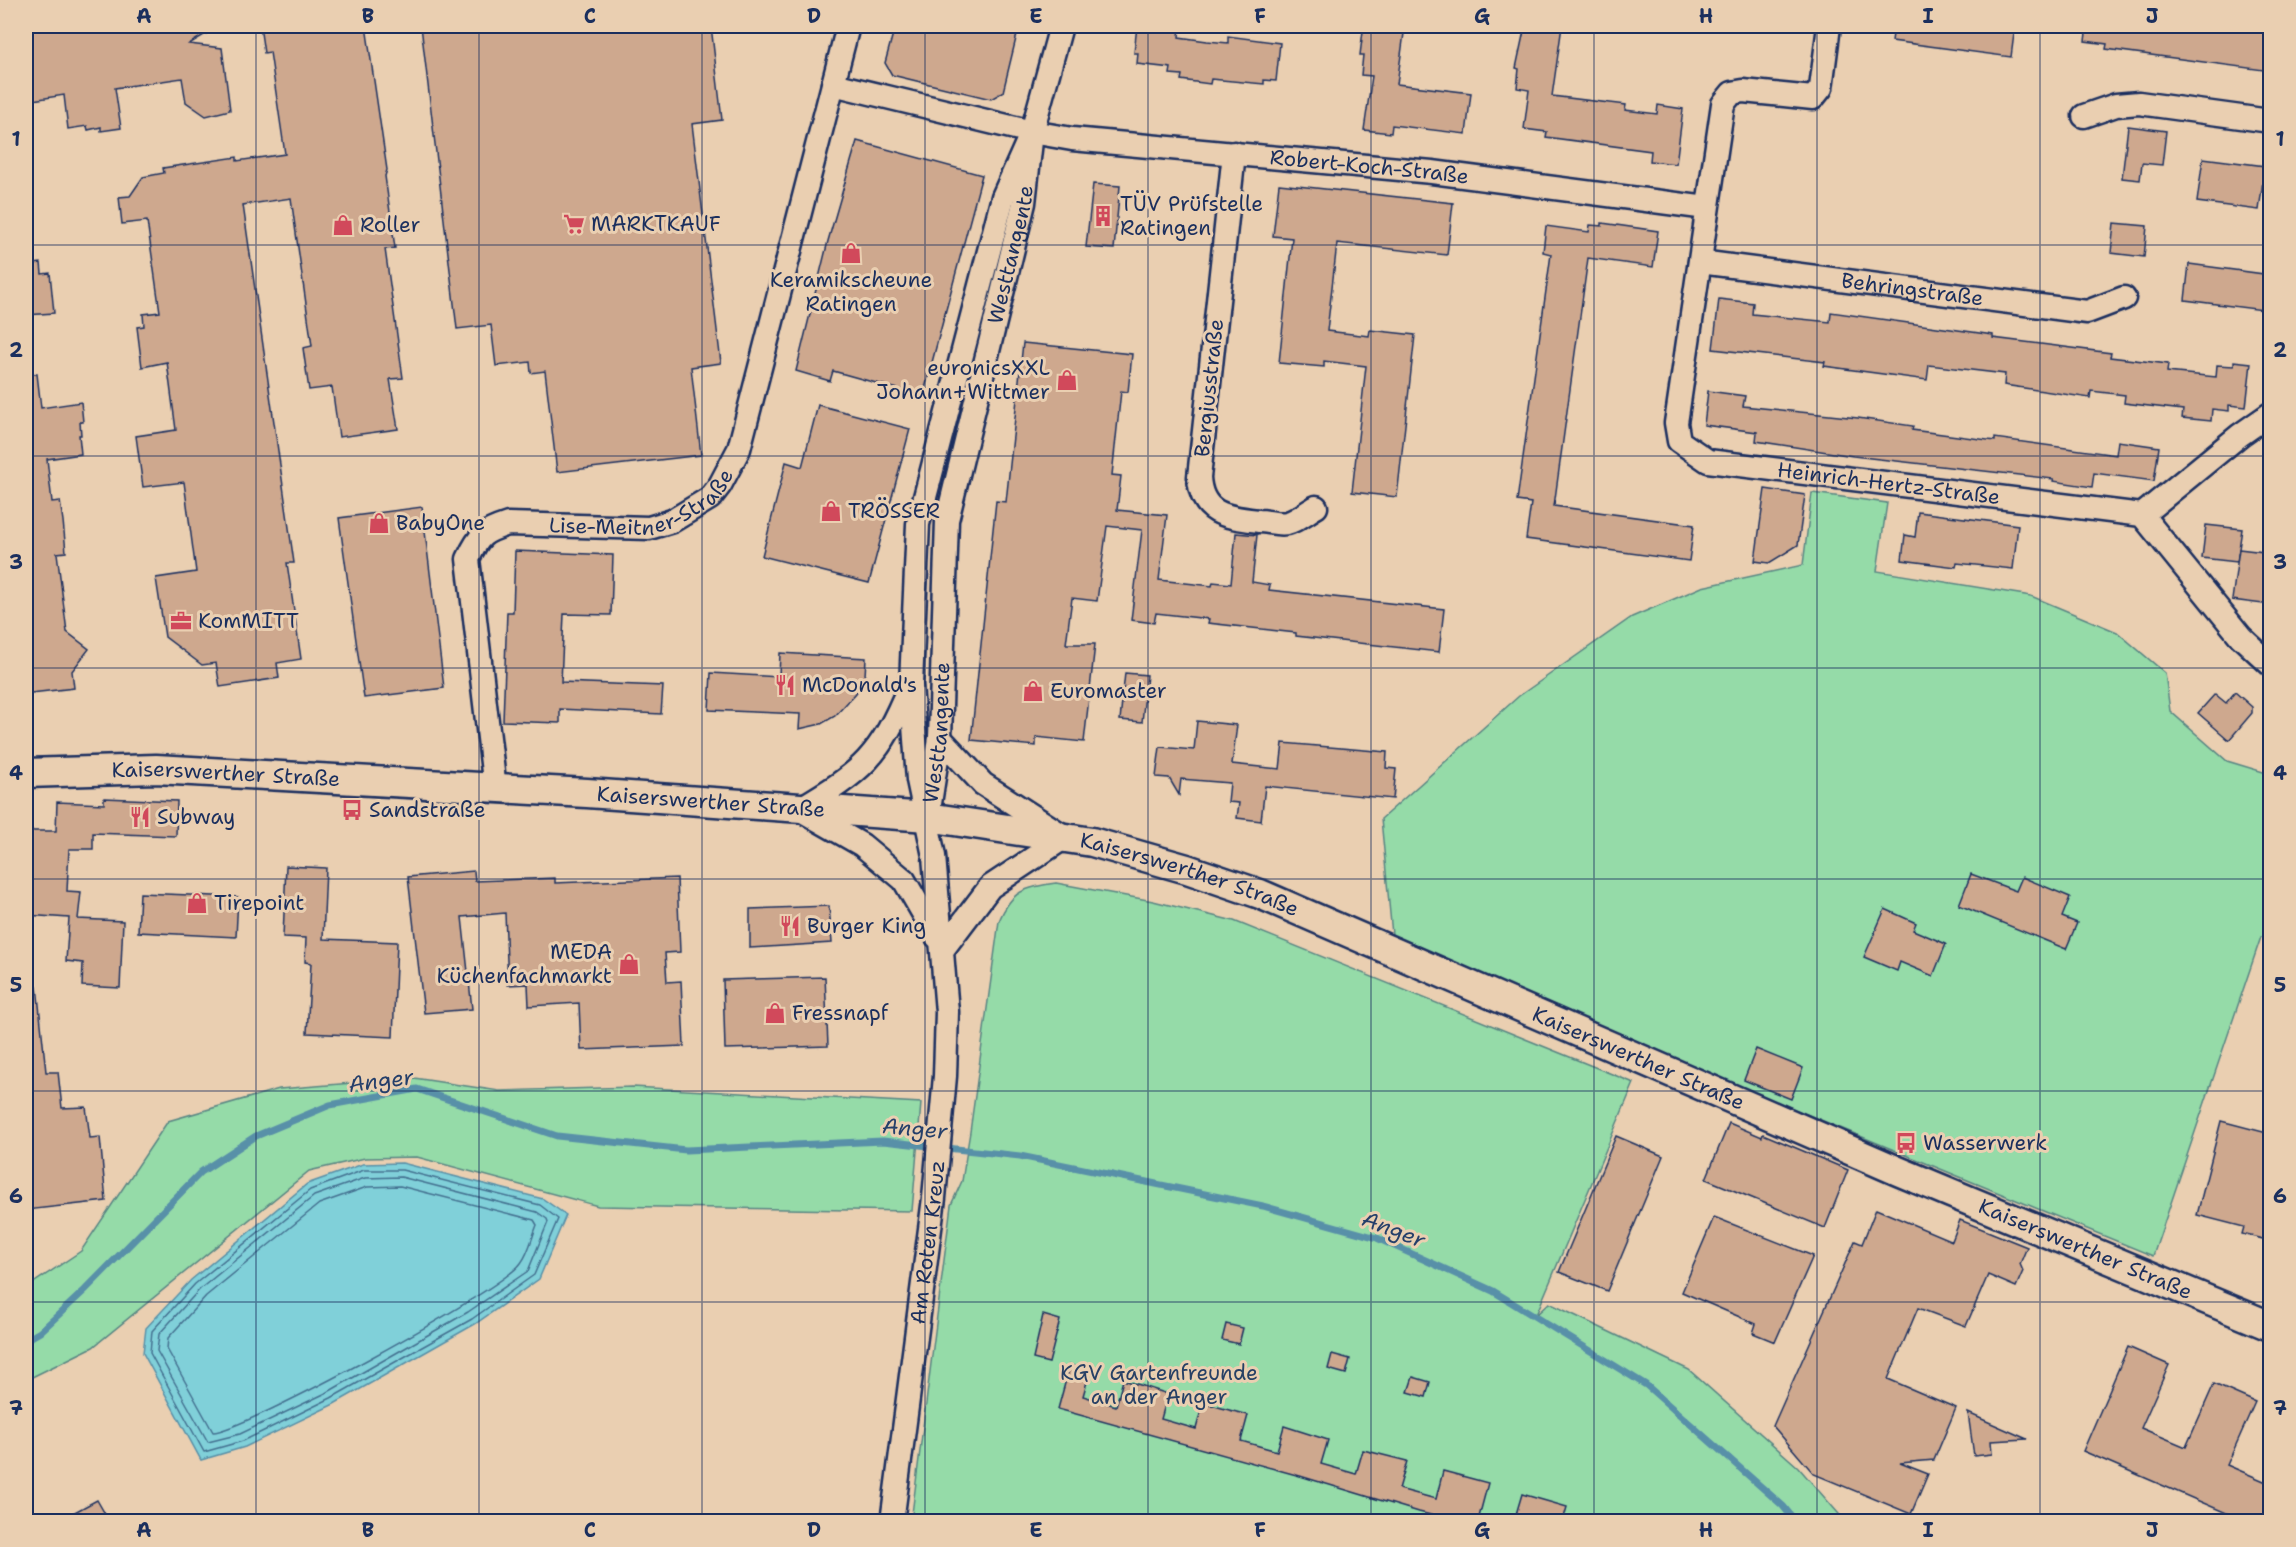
<svg xmlns="http://www.w3.org/2000/svg" width="2296" height="1547" font-family="'Shantell Sans',sans-serif">
<style>
.green{fill:#95dba8;stroke:#588583;stroke-width:1.5}
.water{fill:#80d0d9;stroke:#5890a8;stroke-width:1.5}
.lines{fill:none;stroke-linecap:round;stroke-linejoin:round}
.shore{stroke:#436f8f;stroke-width:1.5}
.stream{stroke:#5890a8;stroke-width:7}
.building{fill:#cea88e;stroke:#1b2f5e;stroke-width:1.5}
.minor-casing{stroke:#1b2f5e;stroke-width:27}
.major-casing{stroke:#1b2f5e;stroke-width:33}
.minor{stroke:#eacfb1;stroke-width:22}
.major{stroke:#eacfb1;stroke-width:28}
.grid{fill:none;stroke:#1b2f5e;stroke-width:1.5;stroke-opacity:0.55}
.labels{text-anchor:middle;stroke-width:6;stroke-linejoin:round;paint-order:stroke}
.street-label{font-size:21px;fill:#1b2f5e;stroke:#eacfb1}
.poi-label{font-size:21px;fill:#1b2f5e;stroke:#eacfb1;text-anchor:start}
.park-label{font-size:21px;fill:#274065;stroke:#eacfb1}
.water-label{font-size:22px;font-style:italic;fill:#253f6a;stroke:#eacfb1}
.neatline{fill:none;stroke:#1b2f5e;stroke-width:2}
.grid-label{font-size:20px;text-anchor:middle;font-weight:bold;fill:#1b2f5e}
</style>
<rect width="100%" height="100%" fill="#eacfb1"/>
<filter id="ink" filterUnits="userSpaceOnUse"><feTurbulence type="fractalNoise" baseFrequency=".0167" numOctaves="2"/><feDisplacementMap in="SourceGraphic" scale="12" xChannelSelector="R" yChannelSelector="G"/><feConvolveMatrix kernelMatrix="1 2 1 2 8 2 1 2 1" color-interpolation-filters="sRGB"/></filter>
<g filter="url(#ink)">
<g class="green">
<path d="M1812,493l75,10 -10,68 154,25 86,36 48,41 5,38 57,50 43,13v165l-9,-2 -108,319 -760,-311 -12,-126 138,-123 113,-79 70,-30 101,-22z"/>
<path d="M1056,883l97,18 81,20 400,162 -98,232 13,-12 140,67 109,97 47,54 -934,1 40,-317 11,-24 8,-49 29,-211c13,-31 25,-33 57,-38z"/>
<path d="M414,1078l85,13 134,-4 288,16 -9,108 -314,-5 -181,-49 -52,1 -56,13 -216,176 -67,33v-92l55,-37 87,-130 111,-32z"/>
</g>
<path class="water" d="M402,1163l141,36 23,16 -27,64 -64,45 -141,80 -89,43 -44,13 -58,-107 3,-25 45,-48 116,-96 56,-20z"/>
<g class="lines">
<g class="shore">
<path d="M364,1170h38l138,35 18,14 -24,56 -62,44 -141,79 -88,43 -39,11 -54,-99 2,-22 43,-47 115,-94z"/>
<path d="M401,1177l136,35 10,7 1,3 -20,49 -60,41 -140,80 -88,42 -32,8 -51,-91 2,-17 41,-45 114,-93 51,-18z"/>
<path d="M400,1186l134,34 3,5c-5,12 -8,28 -16,38 -18,27 -277,168 -308,169l-46,-83 1,-11 38,-42 113,-92 48,-17z"/>
</g>
<path class="stream" d="M26,1340l14,-8 45,-42 116,-118 55,-36 74,-31 87,-16 140,47 129,14 197,-9 137,15 243,50 114,32 116,53 153,94 137,121 13,16"/>
</g>
<g class="building">
<path d="M26,26h193l-30,18 33,4 8,62 -24,6 -20,-14 -4,-24 -67,10 6,40 -20,3v-4l-13,3 -1,-4 -19,3 -4,-34 -38,6z"/>
<path d="M260,26h106l21,144 -2,6 10,72 -10,1 18,129 -13,1 8,50 -59,8 -7,-50 -23,3 -6,-42 9,-2 -21,-148 -48,7 51,358h-7l14,96 -24,4 2,15 -59,9 -4,-24 -14,2 -37,-28 -9,-59 40,-6 -12,-90 -41,5 -7,-51 40,-6 -9,-68 -25,5 -5,-40 7,-1 -1,-12 17,-2 -13,-91 -25,3 -3,-27 11,-1 13,-19 21,-4 -1,-5 74,-11v4l48,-7 -15,-102 -6,1z"/>
<path d="M421,26h290l11,94 -30,4 29,239 -30,4 10,88 -144,17 -12,-101 -14,2 -1,-11 -34,4 -5,-41 -34,4z"/>
<path d="M895,26h124l-16,66 -12,7 -99,-24 -7,-12z"/>
<path d="M1137,26h43l-1,11 28,4 21,2v-7l52,7 -4,38 -12,-1v4l-53,-5 -1,5 -29,-4 1,-5 -12,-1 1,-6 -34,-4 1,-11h-4z"/>
<path d="M1367,26h38l-8,58 74,9 -5,41 -74,-9 -1,8 -27,-3 8,-54 -11,-1 2,-20h-3l3,-24h3z"/>
<path d="M1525,26h37l-10,70 74,9 -1,5 32,4 1,-9 25,4 -7,55 -26,-3 1,-10 -105,-14 1,-5 -23,-3 5,-39 -12,-2 2,-19 -3,-1z"/>
<path d="M1894,26h121l-4,31 -119,-16z"/>
<path d="M2087,26h132l52,6v39l-165,-22 1,-5 -22,-3z"/>
<path d="M2128,126l38,5 -4,34 -20,-2 -2,17 -18,-2z"/>
<path d="M857,141l125,34 -59,221 -90,-25 -3,10 -34,-10 32,-130z"/>
<path d="M2203,158l62,8 -6,44 -62,-8z"/>
<path d="M1093,184l27,2 -6,63 -28,-2z"/>
<path d="M1279,184l174,19 -6,52 -110,-12 -10,88 42,5 1,-6 45,5 -18,162 -45,-5 14,-126 -42,-5v6l-45,-4 13,-125 -19,-2z"/>
<path d="M1602,223l56,8 -5,36 -65,-9 -34,248 140,19 -5,36 -163,-22 5,-36 -14,-2 34,-247 -8,-2 3,-26 43,6 1,-7 12,1z"/>
<path d="M2114,223l33,3 -3,31 -33,-4z"/>
<path d="M41,263l1,11 8,-1 4,40 -28,2v-50z"/>
<path d="M2189,264l82,11v36l-86,-11z"/>
<path d="M1719,299l34,4 -1,11 78,8 1,-10 162,23v3l118,15 -1,4 58,7 -1,8 49,5 1,-12 17,1v-5l17,2 -5,44 -17,-2v6l-17,-2 -1,12 -29,-3 1,-8 -59,-7 1,-8 -34,-4 -1,7 -86,-13 1,-11 -76,-9 -2,15 -103,-14 1,-4 -112,-13z"/>
<path d="M1023,343l109,11 -4,38 -7,-1 -9,84 9,1 -4,34 50,5 -8,65 53,6 1,-4 18,2 5,-51 21,2 -5,47 18,3 -1,5 175,19 -5,43 -143,-16v-3l-88,-10 1,-4 -53,-6 -2,10 -23,-3 11,-90 -35,-4 -10,75 -25,-3 -6,46h29l-11,98 -48,-5v9l-65,-6 25,-239 10,1z"/>
<path d="M26,374h11l4,34 40,-6 2,20h-3l1,13h-2l2,19 -34,5 5,43 8,-1 3,20 3,31 -9,1 10,79 22,17 -17,22 2,17 -43,5h-5z"/>
<path d="M1708,391l37,5 -2,10 115,12 55,8 -1,4 83,11v-3l121,17 2,-14 41,6 -5,34 -60,-8 -2,14 -39,-6 1,-2 -201,-23 -97,-15 1,-9 -53,-7z"/>
<path d="M818,405l92,24 -41,154 -107,-27 24,-94 16,5z"/>
<path d="M1765,489l40,6 -7,50 -29,18 -14,-2z"/>
<path d="M422,507l22,181 -80,10 -25,-180z"/>
<path d="M1918,512l100,13 -5,44 -56,-6 -1,4 -54,-7 3,-25 10,2z"/>
<path d="M2206,525l36,4 -5,33 -35,-4z"/>
<path d="M2239,549l25,3 -1,13 8,1v39l-39,-5z"/>
<path d="M515,551l98,4 -2,60 -47,-1 -3,68 102,4 -2,28 -101,-5v14l-57,-2 4,-109h6z"/>
<path d="M780,653l86,5 -1,18 -9,17 -21,23 -14,8 -22,5 1,-15 -91,-4 2,-37 68,4z"/>
<path d="M1125,673l22,2 -5,47 -22,-2z"/>
<path d="M2235,692l17,15v6l-23,27 -31,-27 17,-19 11,9z"/>
<path d="M1197,721l40,4 -5,39 48,5 3,-26 104,9 -1,16 10,1 -3,30 -128,-13 -4,35 -24,-3 2,-15 -11,-1 2,-19 -49,-4 -2,16 -10,-17 -13,-1 4,-30 34,3z"/>
<path d="M104,798l73,3 -1,35 -83,-3v16h-24l-2,42 14,1 -3,27 45,2 -3,67 -38,-2 1,-23 -17,-2 3,-43 -43,-3v-84h30l1,-29 47,2z"/>
<path d="M286,866l40,2 -3,71 74,3 -4,95 -86,-4 4,-70 -6,-1 1,-24 -23,-1z"/>
<path d="M474,871l1,10 80,-3v5l122,-5 3,74 -15,1 2,29 14,-1 3,65 -103,4 -2,-47 -50,3 -1,-22 -20,1 -3,-72 -43,4 10,92 -48,4 -16,-136z"/>
<path d="M1971,874l45,17 6,-14 48,20 -8,20 15,6 -11,26 -107,-44z"/>
<path d="M140,893l98,4 -2,40 -98,-5z"/>
<path d="M829,906l3,37 -82,5v-39z"/>
<path d="M1885,909l31,14 -3,7 33,14 -13,32 -33,-14 -3,9 -33,-14z"/>
<path d="M825,977l3,69 -103,3 -2,-69z"/>
<path d="M37,986l9,86h12l4,36 24,-1 4,31 10,-1 6,64 -80,9v-223z"/>
<path d="M1756,1049l47,19 -12,31 -47,-19z"/>
<path d="M2221,1121l50,13v107l-29,-7 2,-7 -47,-12z"/>
<path d="M1729,1123l33,14 1,-3 85,36 -23,58 -119,-49z"/>
<path d="M1616,1136l47,20 -56,135 -48,-19z"/>
<path d="M1876,1209l76,32 8,-21 67,27 -7,17 3,7 -7,16 -28,-12 -22,51 -48,-18 -30,71 68,29 -22,52 -34,3 28,11 -17,40 -97,-40 -41,-48 82,-185 7,3z"/>
<path d="M1714,1217l99,39 -38,86 -22,-9 3,-9 -74,-32z"/>
<path d="M1043,1315l17,5 -11,43 -16,-4z"/>
<path d="M1226,1324l17,4 -4,16 -17,-4z"/>
<path d="M2128,1347l41,18 -28,63 45,19 28,-63 41,18 -28,63 44,19v37h-26l-162,-70z"/>
<path d="M1332,1354l18,5 -4,15 -18,-5z"/>
<path d="M1070,1365l20,6 -7,25 33,10 7,-26 17,5 28,9 -7,25 35,10 7,-26 45,12 -7,26 36,10 7,-25 44,14 -7,24 35,10 7,-24 44,11 -8,28 37,10 7,-28 45,12 -10,38h-23l-36,-9 -119,-36 -242,-67z"/>
<path d="M1413,1377l17,5 -4,15 -18,-5z"/>
<path d="M1968,1413l59,26 -36,2 1,13 -18,2z"/>
<path d="M1522,1494l45,13 -4,14h-49z"/>
<path d="M97,1500l12,21h-51z"/>
</g>
<g class="lines">
<defs>
<g id="minor">
<path id="s1" d="M1829,26l-8,62 -8,10 -70,-7 -11,2 -9,11 -47,319 3,18 29,20 434,54 99,122 29,27"/>
<path id="s2" d="M833,84l199,48 40,7 360,33 275,36"/>
<path d="M2084,116l32,-11 23,-2 131,18"/>
<path d="M1234,153l-35,324c2,38 28,40 60,44 8,0 20,4 28,2 9,-2 20,-11 29,-16"/>
<path id="s3" d="M1700,262l387,50 37,-14"/>
<path d="M2142,515l98,-80 30,-21"/>
<path d="M909,687c-29,70 -46,84 -110,122l63,36 42,35 33,57"/>
<path d="M940,738l43,46 82,53 -75,50 -47,62"/>
<path id="s4" d="M495,789l-27,-230c11,-24 15,-27 40,-35l141,4 23,-7 38,-23 10,-13 19,-36 109,-423"/>
<path id="s5" d="M929,810l11,-72 7,-218 77,-317 8,-71 29,-106"/>
<path id="s6" d="M892,1522l42,-324 11,-122 2,-64 -13,-156 -16,-76 -7,-96 7,-160 85,-327 29,-65"/>
</g>
<g id="major">
<path id="s7" d="M26,773l130,-4 431,24 341,24 164,25 95,27 73,25 638,277 372,155"/>
</g>
</defs>
<use href="#minor" class="minor-casing"/>
<use href="#major" class="major-casing"/>
<use href="#minor" class="minor"/>
<use href="#major" class="major"/>
</g>
</g>
<path class="grid" d="M256,26v1496M479,26v1496M702,26v1496M925,26v1496M1148,26v1496M1371,26v1496M1594,26v1496M1817,26v1496M2040,26v1496M26,245h2244M26,456h2244M26,668h2244M26,879h2244M26,1091h2244M26,1302h2244"/>
<defs>
<symbol id="building-bare" viewBox="-9 -9 18 18"><path d="M-4-6H4V6H1V3H-1V6H-4ZM-2.5-4.3h1.7v1.8h-1.7ZM.8-4.3h1.7v1.8H.8ZM-2.5-1h1.7V.8h-1.7ZM.8-1h1.7V.8H.8Z" fill="#d1495b" stroke="#eacfb1" stroke-width="2.5" paint-order="stroke"/></symbol>
<symbol id="supermarket-bare" viewBox="-9 -9 18 18"><path d="M-6-5.5h2.5l.6 2H6L4.5 2H-2.5L-4.4-4H-6ZM-1.5 3.2a1.3 1.3 0 1 0 .1 0ZM3 3.2a1.3 1.3 0 1 0 .1 0Z" fill="#d1495b" stroke="#eacfb1" stroke-width="2.5" paint-order="stroke"/></symbol>
<symbol id="shop-bare" viewBox="-9 -9 18 18"><path d="M-5-2.5h2.3a2.7 3.5 0 0 1 5.4 0H5L5.5 6h-11ZM-1.5-2.5h3a1.5 2.3 0 0 0-3 0Z" fill="#d1495b" stroke="#eacfb1" stroke-width="2.5" paint-order="stroke"/></symbol>
<symbol id="office-bare" viewBox="-9 -9 18 18"><path d="M-6-3h4V-5.5h4V-3h4V5H-6ZM-1-4.5V-3h2v-1.5ZM-6 0V1H6V0Z" fill="#d1495b" stroke="#eacfb1" stroke-width="2.5" paint-order="stroke"/></symbol>
<symbol id="restaurant-bare" viewBox="-9 -9 18 18"><path d="M-5-6h1v4h1v-4h1v4h1v-4h1v5L-1.5 .5V6h-2V.5L-5-1ZM5-6V6H3V1.5H1.5Q1.5-4 5-6Z" fill="#d1495b" stroke="#eacfb1" stroke-width="2.5" paint-order="stroke"/></symbol>
<symbol id="bus-bare" viewBox="-9 -9 18 18"><path d="M-5-6H5V4H4V6H2V4H-2V6H-4V4H-5ZM-3.5-4V0h7V-4ZM-3.5 1.2v1.5H-2V1.2ZM2 1.2v1.5H3.5V1.2Z" fill="#d1495b" stroke="#eacfb1" stroke-width="2.5" paint-order="stroke"/></symbol>
</defs>
<g fill-rule="evenodd">
<use href="#building-bare" x="1088" y="201" width="30" height="30"/>
<use href="#supermarket-bare" x="559" y="209" width="30" height="30"/>
<use href="#shop-bare" x="328" y="210" width="30" height="30"/>
<use href="#shop-bare" x="836" y="238" width="30" height="30"/>
<use href="#shop-bare" x="1052" y="365" width="30" height="30"/>
<use href="#shop-bare" x="816" y="496" width="30" height="30"/>
<use href="#shop-bare" x="364" y="508" width="30" height="30"/>
<use href="#office-bare" x="166" y="606" width="30" height="30"/>
<use href="#restaurant-bare" x="770" y="670" width="30" height="30"/>
<use href="#shop-bare" x="1018" y="676" width="30" height="30"/>
<use href="#bus-bare" x="337" y="795" width="30" height="30"/>
<use href="#restaurant-bare" x="125" y="802" width="30" height="30"/>
<use href="#shop-bare" x="182" y="888" width="30" height="30"/>
<use href="#restaurant-bare" x="775" y="911" width="30" height="30"/>
<use href="#shop-bare" x="614" y="949" width="30" height="30"/>
<use href="#shop-bare" x="760" y="998" width="30" height="30"/>
<use href="#bus-bare" x="1891" y="1128" width="30" height="30"/>
</g>
<g class="labels">
<g class="street-label">
<text dy="7" stroke="none"><textPath href="#s2" startOffset="544">Robert-Koch-Straße</textPath></text>
<text dy="7" stroke="none"><textPath href="#s5" startOffset="564">Westtangente</textPath></text>
<text dy="7" stroke="none"><textPath href="#s3" startOffset="214">Behringstraße</textPath></text>
<text transform="translate(1209 388) rotate(-84)" y="7">Bergiusstraße</text>
<text dy="7" stroke="none"><textPath href="#s1" startOffset="729">Heinrich-Hertz-Straße</textPath></text>
<text dy="7" stroke="none"><textPath href="#s4" startOffset="429">Lise-Meitner-Straße</textPath></text>
<text dy="7" stroke="none"><textPath href="#s5" startOffset="78">Westtangente</textPath></text>
<text dy="7" stroke="none"><textPath href="#s7" startOffset="200">Kaiserswerther Straße</textPath></text>
<text dy="7" stroke="none"><textPath href="#s7" startOffset="686">Kaiserswerther Straße</textPath></text>
<text dy="7" stroke="none"><textPath href="#s7" startOffset="1172">Kaiserswerther Straße</textPath></text>
<text dy="7" stroke="none"><textPath href="#s7" startOffset="1658">Kaiserswerther Straße</textPath></text>
<text dy="7" stroke="none"><textPath href="#s6" startOffset="282">Am Roten Kreuz</textPath></text>
<text dy="7" stroke="none"><textPath href="#s7" startOffset="2144">Kaiserswerther Straße</textPath></text>
</g>
<g class="poi-label">
<text x="1120" y="211">TÜV Prüfstelle<tspan x="1120" dy="24">Ratingen</tspan></text>
<text x="591" y="231">MARKTKAUF</text>
<text x="360" y="232">Roller</text>
<text x="851" y="287" text-anchor="middle">Keramikscheune<tspan x="851" dy="24">Ratingen</tspan></text>
<text x="1050" y="375" text-anchor="end">euronicsXXL<tspan x="1050" dy="24">Johann+Wittmer</tspan></text>
<text x="848" y="518">TRÖSSER</text>
<text x="396" y="530">BabyOne</text>
<text x="198" y="628">KomMITT</text>
<text x="802" y="692">McDonald's</text>
<text x="1050" y="698">Euromaster</text>
<text x="369" y="817">Sandstraße</text>
<text x="157" y="824">Subway</text>
<text x="214" y="910">Tirepoint</text>
<text x="807" y="933">Burger King</text>
<text x="612" y="959" text-anchor="end">MEDA<tspan x="612" dy="24">Küchenfachmarkt</tspan></text>
<text x="792" y="1020">Fressnapf</text>
<text x="1923" y="1150">Wasserwerk</text>
</g>
<g class="park-label">
<text x="1159" y="1380">KGV Gartenfreunde<tspan x="1159" dy="24">an der Anger</tspan></text>
</g>
<g class="water-label">
<text transform="translate(381 1080) rotate(-7)" y="8">Anger</text>
<text transform="translate(915 1128) rotate(5)" y="8">Anger</text>
<text transform="translate(1394 1229) rotate(21)" y="8">Anger</text>
</g>
</g>
<rect width="2296" height="1547" fill="none" stroke="#eacfb1" stroke-width="66"/>
<rect x="33" y="33" width="2230" height="1481" class="neatline"/>
<g class="grid-label">
<text x="144" y="23">A</text>
<text x="368" y="23">B</text>
<text x="590" y="23">C</text>
<text x="814" y="23">D</text>
<text x="1036" y="23">E</text>
<text x="1260" y="23">F</text>
<text x="1482" y="23">G</text>
<text x="1706" y="23">H</text>
<text x="1928" y="23">I</text>
<text x="2152" y="23">J</text>
<text x="16" y="146">1</text>
<text x="2280" y="146">1</text>
<text x="16" y="357">2</text>
<text x="2280" y="357">2</text>
<text x="16" y="569">3</text>
<text x="2280" y="569">3</text>
<text x="16" y="780">4</text>
<text x="2280" y="780">4</text>
<text x="16" y="992">5</text>
<text x="2280" y="992">5</text>
<text x="16" y="1203">6</text>
<text x="2280" y="1203">6</text>
<text x="16" y="1415">7</text>
<text x="2280" y="1415">7</text>
<text x="144" y="1537">A</text>
<text x="368" y="1537">B</text>
<text x="590" y="1537">C</text>
<text x="814" y="1537">D</text>
<text x="1036" y="1537">E</text>
<text x="1260" y="1537">F</text>
<text x="1482" y="1537">G</text>
<text x="1706" y="1537">H</text>
<text x="1928" y="1537">I</text>
<text x="2152" y="1537">J</text>
</g>
</svg>
